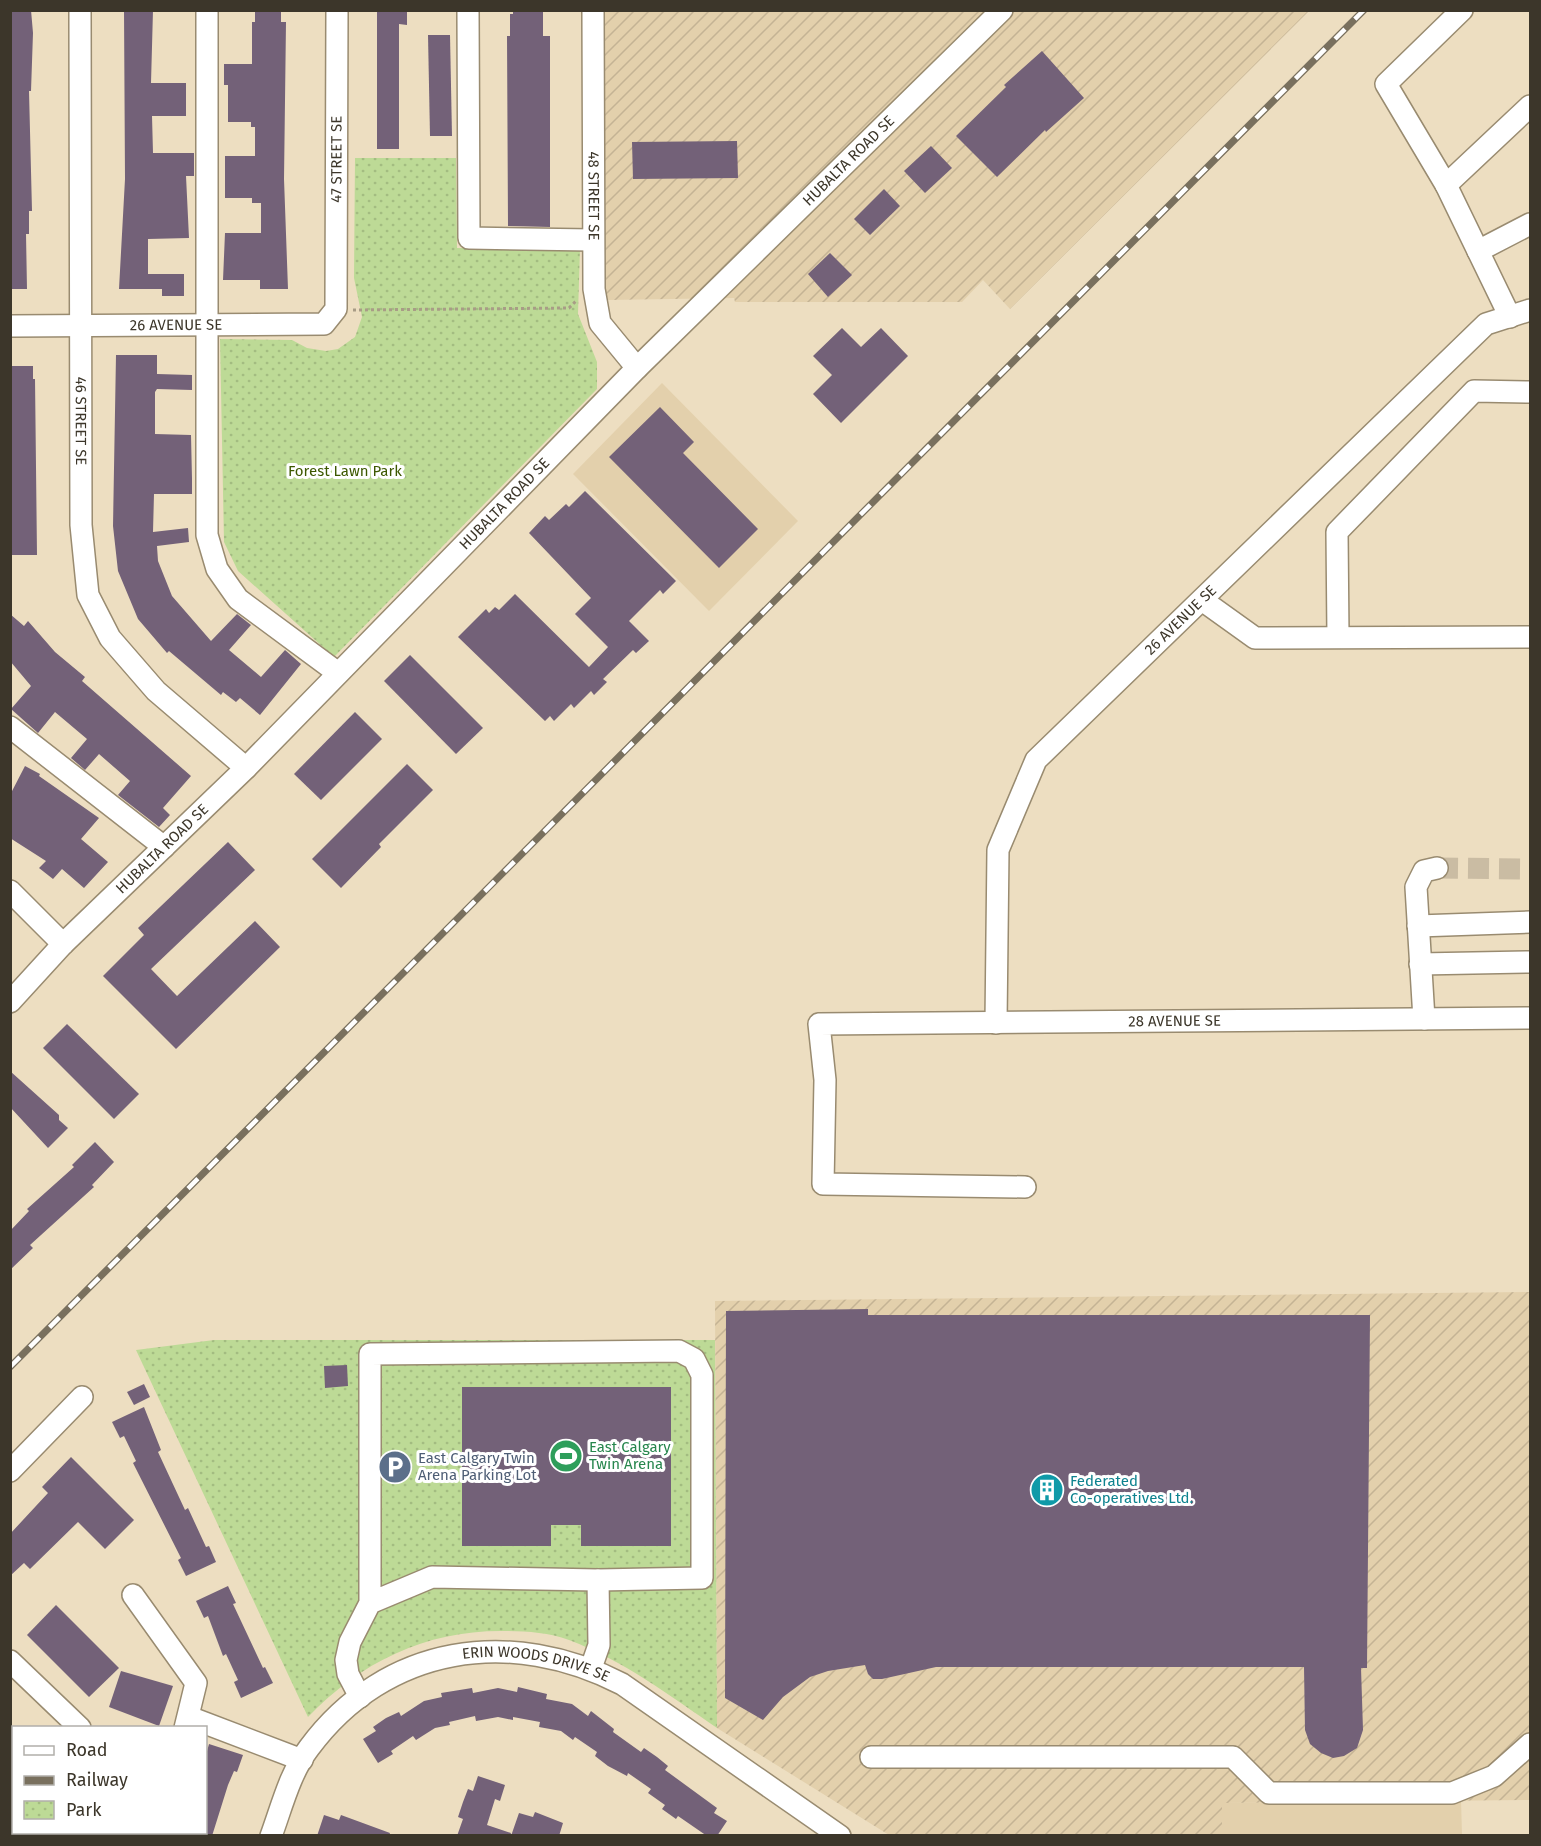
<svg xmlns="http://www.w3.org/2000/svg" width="1541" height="1846" font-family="'Fira Sans',sans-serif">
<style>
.built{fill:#e3d0ac}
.industrial{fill:url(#industrial-furrows)}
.park{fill:url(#park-dots)}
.building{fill:#736178}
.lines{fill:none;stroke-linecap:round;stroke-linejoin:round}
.minor-tunnel{stroke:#cabca3;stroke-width:21;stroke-dasharray:21 10;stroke-linecap:butt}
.minor-casing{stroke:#998b70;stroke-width:24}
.path{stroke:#a89c86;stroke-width:3;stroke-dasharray:3 3;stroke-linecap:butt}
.minor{stroke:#fff;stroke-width:21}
.rail-casing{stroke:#79705e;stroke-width:7}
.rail{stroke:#fff;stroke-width:4.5;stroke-dasharray:14;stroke-linecap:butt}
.labels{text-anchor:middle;stroke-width:6;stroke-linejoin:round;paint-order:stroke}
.street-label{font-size:15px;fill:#3c362a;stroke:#fff}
.park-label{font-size:15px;fill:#3d5801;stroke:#fff}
.leisure-label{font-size:15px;fill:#27864d;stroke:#fff;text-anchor:start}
.service-label{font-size:15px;fill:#4e5e75;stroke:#fff;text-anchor:start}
.culture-label{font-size:15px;fill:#0d838f;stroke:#fff;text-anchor:start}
</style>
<defs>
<pattern id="industrial-furrows" width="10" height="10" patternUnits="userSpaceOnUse" patternTransform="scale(1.5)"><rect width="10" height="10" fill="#e3d0ac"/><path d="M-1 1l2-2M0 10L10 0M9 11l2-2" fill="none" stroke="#c4b394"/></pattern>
<pattern id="park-dots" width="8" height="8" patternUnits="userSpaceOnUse" patternTransform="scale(1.5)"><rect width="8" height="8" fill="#bdda96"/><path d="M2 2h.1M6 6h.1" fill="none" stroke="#a3bc81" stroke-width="1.8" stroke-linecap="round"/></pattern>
</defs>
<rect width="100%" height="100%" fill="#eddec1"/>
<g class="built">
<path d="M662,383l136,138 -89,90 -136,-137z"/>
<path d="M1461,1800l1,35h-240l-1,-32z"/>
</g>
<g class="industrial">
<path d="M604,11h705l-299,298 -27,-29 -21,22h-227l-1,-4 -126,2 -16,-60z"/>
<path d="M1530,1292v508l-308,3v32h-333l-172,-107 -2,-427z"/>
</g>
<g class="park">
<path d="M355,158h101l1,90 123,1 -2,65 19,48v27l-263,268 -96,-86 -14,-29 -4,-203 72,1 15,8 19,3 12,-2 17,-12 7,-20 -8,-39z"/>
<path d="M214,1340h501l2,388c-48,-33 -93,-67 -148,-88 -22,-8 -45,-9 -68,-9 -76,0 -140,31 -193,86l-172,-367z"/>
</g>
<g class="building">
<path d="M10,10h21l2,23 -2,58h-2l3,120h-3v23h-3l1,55h-17z"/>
<path d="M124,10h29l-2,73h35v33h-34l1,37h41v23h-8l3,62 -41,1v35h36v22h-22v-7h-43l6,-110z"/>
<path d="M255,10h26v12h5l-2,157 4,110h-28v-9h-37l2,-47h36v-30h-9v-5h-27v-42h30v-29h-4v-5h-23v-37h-4v-21h28v-42h3z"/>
<path d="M377,10h30v15l-8,-1v125h-22z"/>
<path d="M513,10h30v26h7v191l-42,-1 -1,-190h3v-22h3z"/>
<path d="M428,35h22l2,101h-22z"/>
<path d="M1042,51l42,47 -38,34 -1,-2 -48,47 -41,-41 50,-49 -2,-2z"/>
<path d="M737,141l1,37 -105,1 -1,-37z"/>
<path d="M931,146l21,22 -27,25 -21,-22z"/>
<path d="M884,189l16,17 -30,29 -16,-16z"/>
<path d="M830,253l22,22 -24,22 -20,-23z"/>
<path d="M842,328l19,19 20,-19 27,28 -67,67 -28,-29 19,-19 -19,-19z"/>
<path d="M116,355h41v19l35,1v15l-35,-1 -2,3v42l36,1 1,44v15h-38l-1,38 35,-4 1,14 -32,4 1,15 14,35 39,45 26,-27 14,11 -22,25 32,27 24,-27 16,14 -41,51 -20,-17 -4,4 -13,-10 -2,3 -52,-44 -2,2 -29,-34 -20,-48 -5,-45z"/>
<path d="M10,366h23v13h2l2,176h-27z"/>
<path d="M660,407l34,35 -11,11 75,76 -39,39 -110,-111z"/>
<path d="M585,491l91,90 -13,13 -3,-4 -31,31 20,20 -13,12 -3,-3 -30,29 4,3 -13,13 -3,-4 -17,17 -3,-4 -17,17 -4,-5 -5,5 -87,-84 28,-28 3,4 6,-6 4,3 16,-16 74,73 19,-20 -33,-33 16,-16 -62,-65 16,-17 4,4 17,-16 3,3z"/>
<path d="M10,614l14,12 4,-5 27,31 30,25 -3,4 109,95 -28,32 7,7 -11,12 -41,-32 12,-14 -31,-27 -14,16 -14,-12 16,-19 -32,-27 -17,21 -27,-24 20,-23 -21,-25z"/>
<path d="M410,655l73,73 -27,26 -72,-73z"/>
<path d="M355,712l27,27 -61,61 -27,-26z"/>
<path d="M407,764l26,26 -54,54 2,3 -40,41 -29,-29z"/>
<path d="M25,766l15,8 -1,2 60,42 -18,21 27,23 -24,26 -22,-19 -9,10 -14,-11 7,-7 -36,-23v-43z"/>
<path d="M228,842l27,28 -104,99 26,27 78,-75 25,26 -104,102 -73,-73 41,-41 -6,-7z"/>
<path d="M67,1024l72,70 -25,25 -71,-71z"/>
<path d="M10,1071l49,44v5l9,8 -20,20 -38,-41z"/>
<path d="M95,1142l19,20 -22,23 2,2 -64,58 3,3 -23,22v-39l19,-20 -2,-2 47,-42 -2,-2z"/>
<path d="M868,1309v6h502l-3,353h-6l2,62 -6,18 -13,8 -11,2 -12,-5 -11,-9 -5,-14 -1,-63h-368l-54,12h-9l-5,-5 -3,-9 -37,6 -18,6 -27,20 -20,23 -38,-22 1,-387z"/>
<path d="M347,1365l1,21 -23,2 -1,-22z"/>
<path d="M144,1384l6,13 -16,8 -7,-13z"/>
<path d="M462,1387h209v159h-90v-21h-30v21h-89z"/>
<path d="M144,1407l17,43 -3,2 27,58 3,-2 18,39 3,-1 7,16 -30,14 -8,-16 3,-2 -48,-95 3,-2 -12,-25 -4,2 -8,-16z"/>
<path d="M71,1457l63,63 -29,29 -27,-27 -48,47 -6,-6 -14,13v-42l38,-41 -6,-6z"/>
<path d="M228,1586l8,17 -3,1 30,64 2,-1 8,16 -32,15 -7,-16 4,-2 -12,-26 -3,2 -15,-40 -4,2 -8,-17z"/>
<path d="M56,1605l63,63 -30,29 -62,-62z"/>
<path d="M121,1671l52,15 -14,40 -50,-19z"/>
<path d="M518,1687l29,7 -1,5 26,5 16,12 3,-5 23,18 -1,3 28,20 3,-4 13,9 11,9 -3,4 52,38 -3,5 13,8 -10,15h-10l-29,-20 -2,3 -14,-10 3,-4 -17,-12 3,-4 -23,-16 -1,3 -19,-10 -13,-10 2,-4 -22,-15 -2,3 -12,-9 -22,-4 1,-5 -27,-5v3l-15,-3 -22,4 -1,-5 -26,6 1,3 -15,3 -19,12 -3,-4 -22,15 2,3 -15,9 -15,-24 13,-8 -3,-4 13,-9 13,-6 2,4 23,-15 18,-4 -1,-4 31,-5 1,5 25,-5 19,4z"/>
<path d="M209,1744l34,11 -6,17 -3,-1 -6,14 -16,51h-6v-81z"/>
<path d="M478,1776l27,9 -5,16 -5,-2 -8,26 24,8 -1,3h-53l6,-17 -5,-2 5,-15 5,-13 5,2z"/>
<path d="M535,1812l28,11 -4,13h-48l8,-23 14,4z"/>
<path d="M324,1815l15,5 2,-5 49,18 -1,3h-72z"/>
</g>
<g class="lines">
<path class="minor-tunnel" d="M1437,868l93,1"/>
<defs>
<g id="minor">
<path id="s1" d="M80,10l1,515 7,70 22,43 46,53 90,77"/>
<path d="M207,10v525l10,34 21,30 100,74"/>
<path d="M468,10l1,228 123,2"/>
<path id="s2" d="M593,10l1,279 6,34 37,45"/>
<path d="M1462,10l-76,74 60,101 64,132"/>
<path d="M1446,185l84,-79"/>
<path d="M1478,251l52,-27"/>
<path id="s3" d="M10,326l314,-2 12,-15 1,-299"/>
<path d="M1202,600l53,38 275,-1"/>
<path d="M1338,637l-1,-105 137,-141 56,1"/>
<path d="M10,727l154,120"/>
<path d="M10,891l53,53"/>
<path d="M1418,926l112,-4"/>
<path d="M1420,964l110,-2"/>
<path id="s4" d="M10,1002l53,-58 183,-176 391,-400 365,-358"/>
<path d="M1424,1019l-8,-132 8,-16 13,-3"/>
<path id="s5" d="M996,1023l2,-173 38,-90 450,-436 44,-14"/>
<path id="s6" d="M1025,1187l-202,-3 2,-104 -6,-56 711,-6"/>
<path d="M10,1471l72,-74"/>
<path d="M133,1595l63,88 -11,45"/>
<path d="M10,1661l70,67"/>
<path d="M591,1668l8,-23 -1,-65"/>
<path d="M360,1697l-12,-23 -2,-14 4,-18 20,-39 62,-26 166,3 104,-2v-203l-8,-16 -15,-8 -309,3v249"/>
<path d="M189,1717l113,43"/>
<path d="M871,1757h362l36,36h183l42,-17 36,-32"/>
<path d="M10,1807l4,3"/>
<path d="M36,1832l3,4"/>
<path d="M135,1836l3,-4"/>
<path id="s7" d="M271,1836c11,-30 19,-63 38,-88 77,-104 203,-121 313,-64l218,152"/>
</g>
</defs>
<use href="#minor" class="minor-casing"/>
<path class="path" d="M353,310l216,-2 8,-8"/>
<use href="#minor" class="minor"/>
<defs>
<path id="rail" d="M10,1367l1354,-1357"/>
</defs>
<use href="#rail" class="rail-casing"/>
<use href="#rail" class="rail"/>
</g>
<defs>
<symbol id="stadium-disc" viewBox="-11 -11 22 22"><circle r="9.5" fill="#2e9e5b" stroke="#fff"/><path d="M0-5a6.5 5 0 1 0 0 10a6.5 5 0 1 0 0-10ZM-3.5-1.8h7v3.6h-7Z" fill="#fff"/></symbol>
<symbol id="parking-disc" viewBox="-11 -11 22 22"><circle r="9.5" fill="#5c6f8a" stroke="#fff"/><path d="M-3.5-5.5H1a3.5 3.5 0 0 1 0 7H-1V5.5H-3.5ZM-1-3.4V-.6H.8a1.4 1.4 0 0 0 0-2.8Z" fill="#fff"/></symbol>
<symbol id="building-disc" viewBox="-11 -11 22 22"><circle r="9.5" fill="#0f9aa8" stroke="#fff"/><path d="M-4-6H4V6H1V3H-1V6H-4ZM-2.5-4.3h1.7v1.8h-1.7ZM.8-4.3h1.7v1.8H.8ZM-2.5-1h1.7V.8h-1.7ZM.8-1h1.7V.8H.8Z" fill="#fff"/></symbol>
</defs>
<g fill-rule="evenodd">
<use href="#stadium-disc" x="547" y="1437" width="38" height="38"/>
<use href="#parking-disc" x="376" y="1448" width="38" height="38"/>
<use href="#building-disc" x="1028" y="1471" width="38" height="38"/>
</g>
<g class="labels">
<g class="street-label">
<text dy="5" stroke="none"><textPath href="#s3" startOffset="483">47 STREET SE</textPath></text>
<text dy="5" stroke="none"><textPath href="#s4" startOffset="1188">HUBALTA ROAD SE</textPath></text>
<text dy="5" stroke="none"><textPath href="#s2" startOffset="186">48 STREET SE</textPath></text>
<text dy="5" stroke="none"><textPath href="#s3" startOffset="166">26 AVENUE SE</textPath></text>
<text dy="5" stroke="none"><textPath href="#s1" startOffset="411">46 STREET SE</textPath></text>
<text dy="5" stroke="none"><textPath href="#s4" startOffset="702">HUBALTA ROAD SE</textPath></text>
<text dy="5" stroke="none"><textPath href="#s5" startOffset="472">26 AVENUE SE</textPath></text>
<text dy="5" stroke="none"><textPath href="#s4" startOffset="216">HUBALTA ROAD SE</textPath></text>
<text dy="5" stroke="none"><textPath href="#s6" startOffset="718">28 AVENUE SE</textPath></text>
<text dy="5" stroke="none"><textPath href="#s7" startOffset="356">ERIN WOODS DRIVE SE</textPath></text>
</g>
<g class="park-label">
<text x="345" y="476">Forest Lawn Park</text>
</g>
<g class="leisure-label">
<text x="589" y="1452">East Calgary<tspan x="589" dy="17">Twin Arena</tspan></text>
</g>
<g class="service-label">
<text x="418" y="1463">East Calgary Twin<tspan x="418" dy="17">Arena Parking Lot</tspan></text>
</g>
<g class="culture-label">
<text x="1070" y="1486">Federated<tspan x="1070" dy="17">Co-operatives Ltd.</tspan></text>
</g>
</g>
<rect width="1541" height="1846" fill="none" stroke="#3c362a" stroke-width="24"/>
<rect x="12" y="1726" width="195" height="108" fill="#ffffff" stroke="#b1afaa" stroke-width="1.5"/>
<rect x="24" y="1746" width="30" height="9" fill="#ffffff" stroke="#b1afaa" stroke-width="1.5"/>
<text x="66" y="1756" font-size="18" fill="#3c362a">Road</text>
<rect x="24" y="1776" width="30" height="9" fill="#79705e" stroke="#b1afaa" stroke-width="1.5"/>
<text x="66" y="1786" font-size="18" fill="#3c362a">Railway</text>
<rect x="24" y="1801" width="30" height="18" fill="url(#park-dots)" stroke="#b1afaa" stroke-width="1.5"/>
<text x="66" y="1816" font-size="18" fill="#3c362a">Park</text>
</svg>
